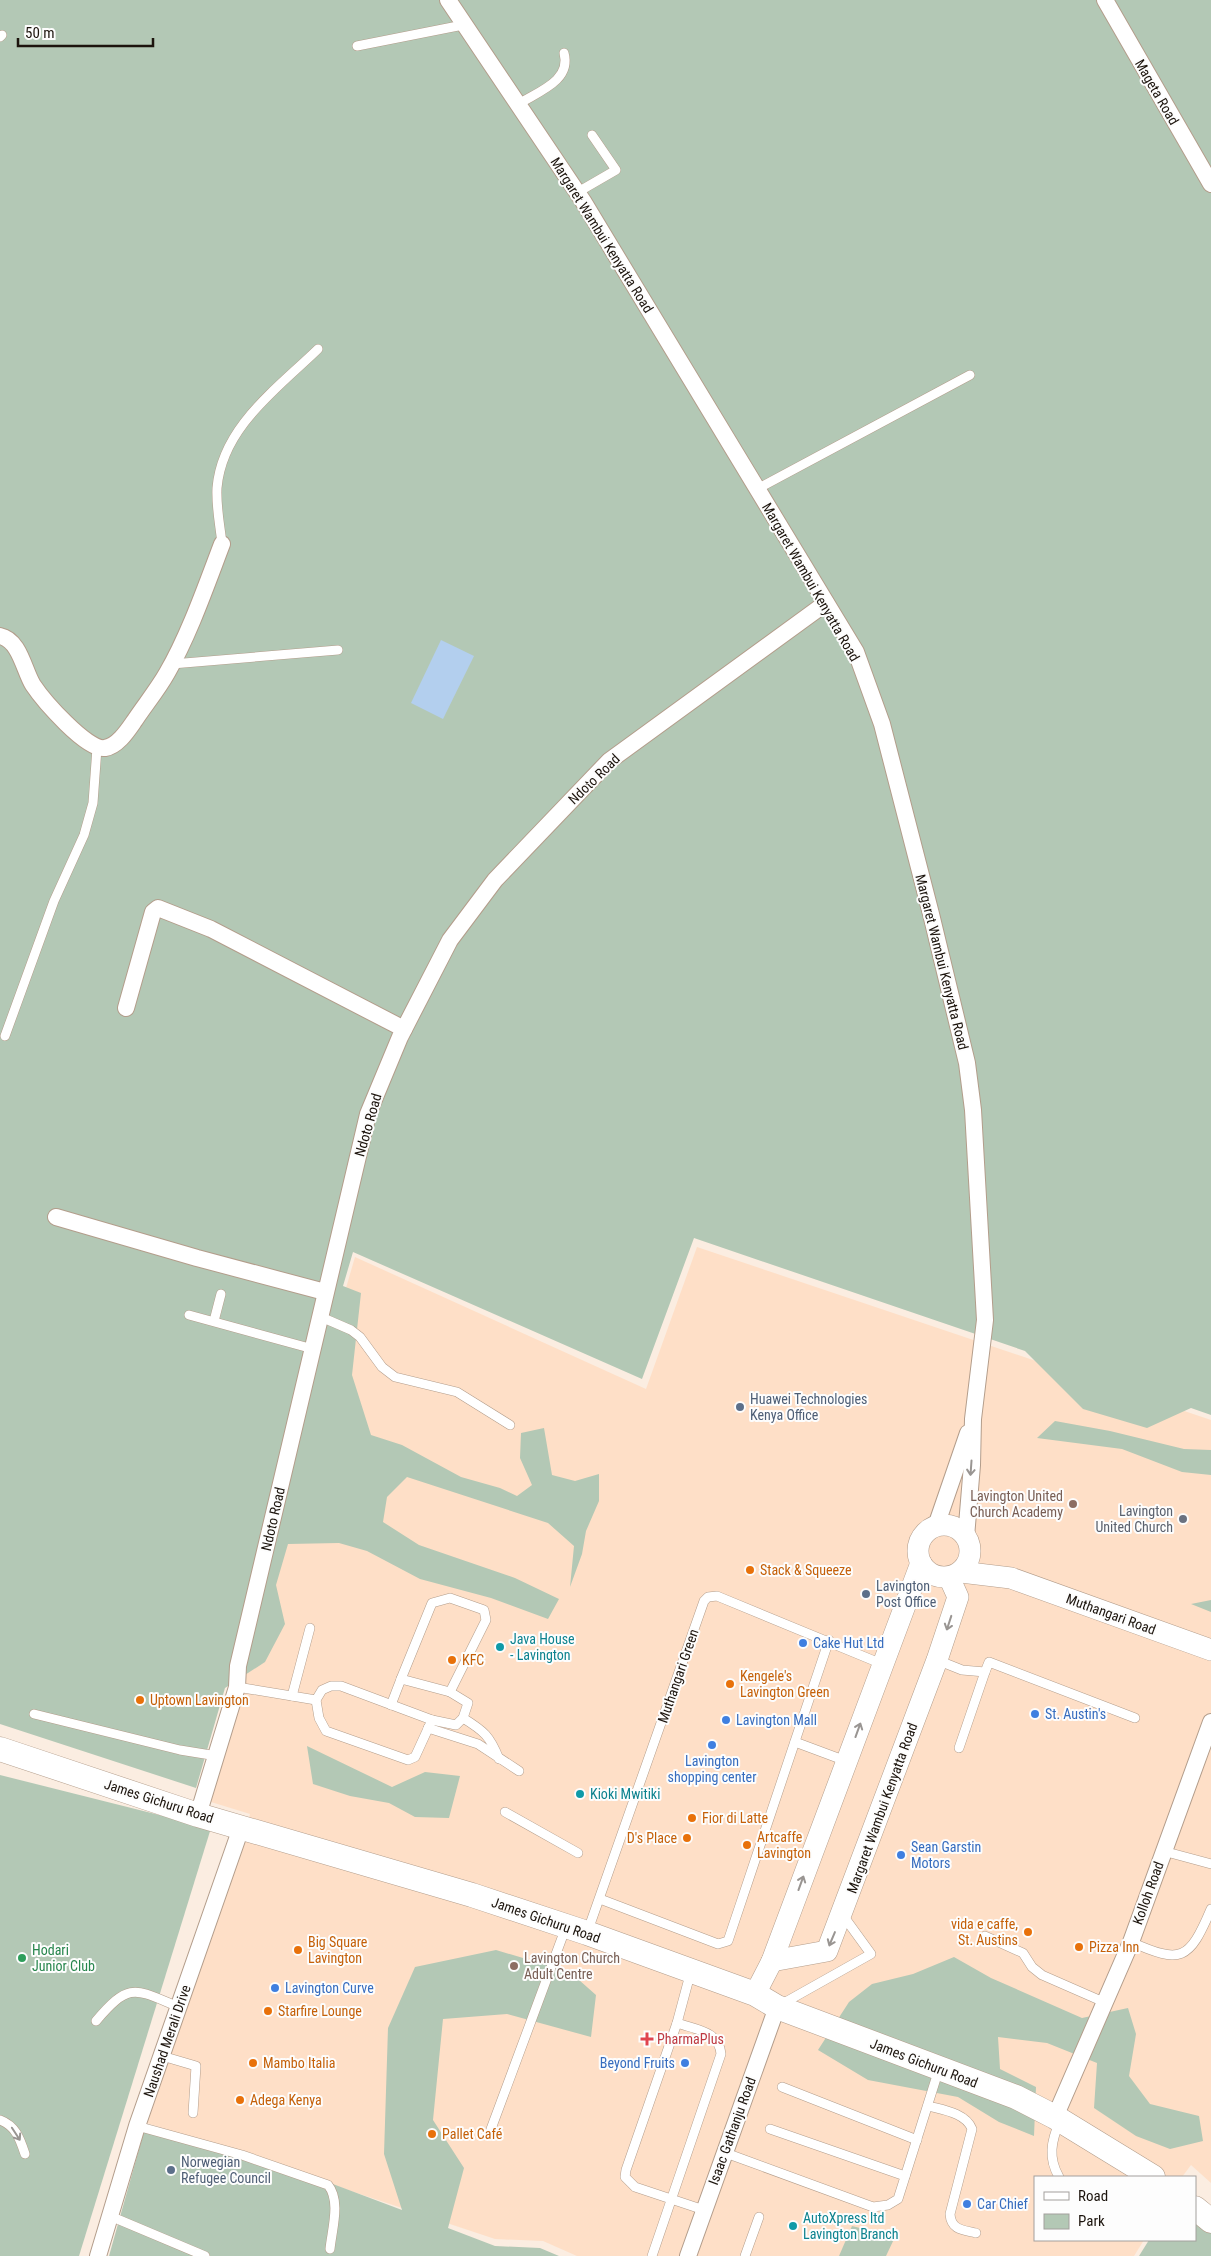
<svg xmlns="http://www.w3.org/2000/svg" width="1211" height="2256" font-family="'Roboto Condensed',sans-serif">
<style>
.built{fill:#fedfc7}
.green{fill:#b3c8b5}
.water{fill:#b3cfee}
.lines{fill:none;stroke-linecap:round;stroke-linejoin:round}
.service-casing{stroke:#b39d8b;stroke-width:10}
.minor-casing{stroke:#b39d8b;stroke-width:18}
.tertiary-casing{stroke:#b39d8b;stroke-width:22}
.secondary-casing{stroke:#b39d8b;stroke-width:25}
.service{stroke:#fff;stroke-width:9}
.minor{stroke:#fff;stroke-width:16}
.tertiary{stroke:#fff;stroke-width:21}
.secondary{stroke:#fff;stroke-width:24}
.oneway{stroke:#999592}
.service-dot{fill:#5c6f8a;stroke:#fdfdfd;stroke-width:2}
.education-dot{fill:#8d6e63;stroke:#fdfdfd;stroke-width:2}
.worship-dot{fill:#6b7280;stroke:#fdfdfd;stroke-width:2}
.food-dot{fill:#e8710a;stroke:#fdfdfd;stroke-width:2}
.shop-dot{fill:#3f7fe0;stroke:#fdfdfd;stroke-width:2}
.culture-dot{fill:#0f9aa8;stroke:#fdfdfd;stroke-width:2}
.leisure-dot{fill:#2e9e5b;stroke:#fdfdfd;stroke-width:2}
.health-dot{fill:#e0444e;stroke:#fdfdfd;stroke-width:2}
.labels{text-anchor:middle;stroke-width:4;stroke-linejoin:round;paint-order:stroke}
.street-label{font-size:14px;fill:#1c140d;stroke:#fdfdfd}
.service-label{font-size:14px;fill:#4e5e75;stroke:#fdfdfd;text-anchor:start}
.education-label{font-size:14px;fill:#785e54;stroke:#fdfdfd;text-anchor:end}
.worship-label{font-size:14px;fill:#5b616d;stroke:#fdfdfd;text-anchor:end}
.food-label{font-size:14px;fill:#c56008;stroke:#fdfdfd;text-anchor:start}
.culture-label{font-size:14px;fill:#0d838f;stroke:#fdfdfd;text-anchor:start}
.shop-label{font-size:14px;fill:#366cbe;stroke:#fdfdfd;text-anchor:start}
.leisure-label{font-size:14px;fill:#27864d;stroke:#fdfdfd;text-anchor:start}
.health-label{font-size:14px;fill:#be3a42;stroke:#fdfdfd;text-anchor:start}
</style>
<rect width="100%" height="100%" fill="#fbede1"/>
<path class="built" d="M697,1247l514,173v763l-20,-18 -9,12h-147v63h109l-10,16h-557l-34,-15 -48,-2 -348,-116 103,-309 -52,-16 157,-541 291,132z"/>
<g class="green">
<path d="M0,0h1211v1415l-20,-7 -44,20 -64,-19 -58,-58 -331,-113 -52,141 -289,-127 -10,34 18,7 -9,82 19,60 31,10 59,32 39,11 17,8 15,-11 -12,-27 1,-25 23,-5 8,47 23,6 24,-7v27l-13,30 -4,23 -12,33 4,-41 -26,-23 -141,-46 -20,20 -4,25 36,23 96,33 44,21 -11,20 -57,-21 -71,-19 -53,-28 -28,-8 -51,1 -12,41 9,39 -20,38 -40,26 -29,100 -196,-64z"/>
<path d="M1055,1421l55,10 74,18 27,1v25l-29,-3 -60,-23 -85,-11z"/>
<path d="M1211,1600v12l-20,-8z"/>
<path d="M307,1746l85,41 33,-15 35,4 -11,42 -34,-1 -26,-14 -39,-7 -37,-12z"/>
<path d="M0,1775l211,53 -132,428h-79z"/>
<path d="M496,1950l74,22 26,23 -5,42 -84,-23 -64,5 -10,101 31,48 -16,60 47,18 45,2 19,8h-450l36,-128 124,32 133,50 -18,-56 4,-126 27,-61z"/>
<path d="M954,1957l37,21 91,40 46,-10 8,26 -7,42 21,28 49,12 4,25 -33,8 -34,-13 -42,-28 3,-45 -50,-20 -49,-6 2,32 36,18 -2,49 -35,-14 -41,-25 -90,-17 -50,-30 31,-48 23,-18 41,-10z"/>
<path d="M1195,2214l16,11v31h-72l10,-16h46z"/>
<path d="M852,2226l43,11 -9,19h-47z"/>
</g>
<path class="water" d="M441,640l33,16 -31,63 -32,-16z"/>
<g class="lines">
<defs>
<g id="service">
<path d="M0,37l2,-2"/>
<path d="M357,46l106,-21"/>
<path d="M517,105c20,-13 55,-24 47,-52"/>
<path d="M578,192l38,-22 -24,-35"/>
<path d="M757,489l213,-114"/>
<path d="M222,544c-2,-19 -6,-37 -5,-56 5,-61 61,-100 101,-139"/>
<path d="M172,664l166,-14"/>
<path d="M5,1036l49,-135 30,-66 9,-32 4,-55"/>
<path d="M189,1315l124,34"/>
<path d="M321,1317l30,13 9,7 22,30 13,10 62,15 53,33"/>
<path d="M214,1321l7,-27"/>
<path d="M937,1660l25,10 23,2 4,-10 146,56"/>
<path d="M401,1679l31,-76 18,-5 34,12 2,10 -36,72"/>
<path d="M331,1686h10l91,34 -17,37 -7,3 -82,-29 -7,-13 -3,-18 6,-10z"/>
<path d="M237,1687l79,13"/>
<path d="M292,1696l18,-68"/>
<path d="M391,1705l10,-26 49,13 18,11 -5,15 -7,7 -24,-5"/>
<path d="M34,1714l146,36 37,6"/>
<path d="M463,1718c21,13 27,18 36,41"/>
<path d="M428,1728l50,16 41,27"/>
<path d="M795,1742l51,19"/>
<path d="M959,1748l26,-76"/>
<path d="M505,1812l73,41"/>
<path d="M1163,1851l48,13"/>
<path d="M600,1899l118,45 10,-3 101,-301"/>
<path d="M587,1933l117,-332 4,-4 9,-1 165,68"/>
<path d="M985,1936l38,17 9,14 10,8 64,28"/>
<path d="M1131,1942c50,22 58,19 80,-33"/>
<path d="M691,1971l-14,52 -51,147 -1,7 10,10 69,23"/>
<path d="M782,2004l89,-50 -29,-40"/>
<path d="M96,2021c34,-40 39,-32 83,-14"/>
<path d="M162,2056l34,10 -3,47"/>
<path d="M782,2087l135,53"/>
<path d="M928,2106c15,4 38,7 44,23l-22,85c1,16 13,16 26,19"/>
<path d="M0,2120c16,6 20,19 25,34"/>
<path d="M137,2126l105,29 86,30c13,16 4,44 2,64"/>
<path d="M491,2129l75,-202"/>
<path d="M770,2129l135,47"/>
<path d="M723,2152l150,55 15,-2 10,-6 41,-130"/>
<path d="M1059,2177c-11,-19 -8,-36 1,-56"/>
<path d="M110,2216l95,40"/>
<path d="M652,2256l69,-202c-2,-23 -24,-24 -44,-31"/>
<path d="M745,2256l14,-39"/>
</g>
<g id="minor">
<path d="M448,0l135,201 273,451 26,72 49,190 36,149 6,47 12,210 -12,99 -1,46 -6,72"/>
<path d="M1105,0l106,184"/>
<path d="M0,636c20,4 24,35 33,49 10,15 54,66 72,63 13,-2 23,-18 30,-28 10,-15 23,-31 32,-47 22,-38 39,-87 55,-129"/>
<path d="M126,1008l27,-96 5,-4 53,21 193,100"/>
<path d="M56,1217l141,41 128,34"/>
<path d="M936,1526l32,-93"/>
<path d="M198,1815l39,-128 1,-21 130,-552 32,-77 50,-97 45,-60 114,-119 217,-158"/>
<path d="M1055,2117l76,-175 80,-220"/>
<path d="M98,2256l39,-130 104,-298"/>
<path d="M688,2256l89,-249"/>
</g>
<g id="tertiary">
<circle cx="944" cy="1551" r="26"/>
<path d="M961,1572l50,6 200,72"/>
<path d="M772,1961l55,-10 110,-291 21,-63 -9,-20"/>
<path d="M755,1994l17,-33 149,-398"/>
</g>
<g id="secondary">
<path d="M0,1749l198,66 274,80 115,38 168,61 22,13 239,90 39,20 98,60"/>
<path d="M1195,2208l16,13"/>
</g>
</defs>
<use href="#service" class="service-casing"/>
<use href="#minor" class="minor-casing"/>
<use href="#tertiary" class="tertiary-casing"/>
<use href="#secondary" class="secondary-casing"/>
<use href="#service" class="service"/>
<use href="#minor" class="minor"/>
<use href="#tertiary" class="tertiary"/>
<use href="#secondary" class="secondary"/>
</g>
<defs><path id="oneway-shaft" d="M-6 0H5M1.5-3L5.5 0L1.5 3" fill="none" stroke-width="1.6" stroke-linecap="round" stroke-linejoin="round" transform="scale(1.25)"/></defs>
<g class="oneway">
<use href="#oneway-shaft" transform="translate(971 1468) rotate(94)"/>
<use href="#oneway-shaft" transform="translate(949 1623) rotate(108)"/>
<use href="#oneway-shaft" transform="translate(858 1730) rotate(-70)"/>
<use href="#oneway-shaft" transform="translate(801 1883) rotate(-70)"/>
<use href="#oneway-shaft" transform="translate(832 1939) rotate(113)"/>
<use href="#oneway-shaft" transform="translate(16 2134) rotate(57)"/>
</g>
<g class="service-dot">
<circle cx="740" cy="1407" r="5"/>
<circle cx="866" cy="1594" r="5"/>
<circle cx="171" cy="2170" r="5"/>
</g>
<g class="education-dot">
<circle cx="1073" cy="1504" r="5"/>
<circle cx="514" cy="1966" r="5"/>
</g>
<circle class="worship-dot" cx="1183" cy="1519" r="5"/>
<g class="food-dot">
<circle cx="750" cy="1570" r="5"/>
<circle cx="452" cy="1660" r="5"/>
<circle cx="730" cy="1684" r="5"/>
<circle cx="140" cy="1700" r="5"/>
<circle cx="692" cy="1818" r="5"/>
<circle cx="687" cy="1838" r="5"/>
<circle cx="747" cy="1845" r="5"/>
<circle cx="1028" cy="1932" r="5"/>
<circle cx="1079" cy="1947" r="5"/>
<circle cx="298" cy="1950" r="5"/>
<circle cx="268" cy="2011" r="5"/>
<circle cx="253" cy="2063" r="5"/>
<circle cx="240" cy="2100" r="5"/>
<circle cx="432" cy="2134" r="5"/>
</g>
<g class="shop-dot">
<circle cx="803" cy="1643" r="5"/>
<circle cx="1035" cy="1714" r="5"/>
<circle cx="726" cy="1720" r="5"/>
<circle cx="712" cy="1745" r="5"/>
<circle cx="901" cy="1855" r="5"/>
<circle cx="275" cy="1988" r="5"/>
<circle cx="685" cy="2063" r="5"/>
<circle cx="967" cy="2204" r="5"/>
</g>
<g class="culture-dot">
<circle cx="500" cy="1647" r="5"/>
<circle cx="580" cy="1794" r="5"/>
<circle cx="793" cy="2226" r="5"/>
</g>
<circle class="leisure-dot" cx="22" cy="1958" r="5"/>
<path class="health-dot" d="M644.5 2031.5h5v5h5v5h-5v5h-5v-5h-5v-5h5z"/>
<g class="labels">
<g class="street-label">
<text transform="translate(1157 92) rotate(60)" y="5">Mageta Road</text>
<text transform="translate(602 235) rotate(58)" y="5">Margaret Wambui Kenyatta Road</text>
<text transform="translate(811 582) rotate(60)" y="5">Margaret Wambui Kenyatta Road</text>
<text transform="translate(594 779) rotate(-44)" y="5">Ndoto Road</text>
<text transform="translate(942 962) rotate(76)" y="5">Margaret Wambui Kenyatta Road</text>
<text transform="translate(368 1125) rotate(-74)" y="5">Ndoto Road</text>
<text transform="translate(273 1519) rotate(-77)" y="5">Ndoto Road</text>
<text transform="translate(1111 1614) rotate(20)" y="5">Muthangari Road</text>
<text transform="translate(678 1676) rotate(-71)" y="5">Muthangari Green</text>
<text transform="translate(159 1801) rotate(18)" y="5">James Gichuru Road</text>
<text transform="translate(882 1808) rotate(-70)" y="5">Margaret Wambui Kenyatta Road</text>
<text transform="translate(1148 1893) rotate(-70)" y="5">Kolloh Road</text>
<text transform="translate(546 1920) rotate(19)" y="5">James Gichuru Road</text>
<text transform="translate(167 2041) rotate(-71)" y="5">Naushad Merali Drive</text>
<text transform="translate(924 2063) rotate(21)" y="5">James Gichuru Road</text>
<text transform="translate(732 2131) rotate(-70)" y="5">Isaac Gathanju Road</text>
</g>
<g class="service-label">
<text x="750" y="1404">Huawei Technologies<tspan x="750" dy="16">Kenya Office</tspan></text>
<text x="876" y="1591">Lavington<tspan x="876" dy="16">Post Office</tspan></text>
<text x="181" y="2167">Norwegian<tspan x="181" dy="16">Refugee Council</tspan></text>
</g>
<g class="education-label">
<text x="1063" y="1501">Lavington United<tspan x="1063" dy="16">Church Academy</tspan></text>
<text x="524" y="1963" text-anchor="start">Lavington Church<tspan x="524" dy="16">Adult Centre</tspan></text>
</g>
<g class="worship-label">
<text x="1173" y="1516">Lavington<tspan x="1173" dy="16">United Church</tspan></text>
</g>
<g class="food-label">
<text x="760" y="1575">Stack &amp; Squeeze</text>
<text x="462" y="1665">KFC</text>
<text x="740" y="1681">Kengele's<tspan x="740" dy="16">Lavington Green</tspan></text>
<text x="150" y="1705">Uptown Lavington</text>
<text x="702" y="1823">Fior di Latte</text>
<text x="757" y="1842">Artcaffe<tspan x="757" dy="16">Lavington</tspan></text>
<text x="677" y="1843" text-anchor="end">D's Place</text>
<text x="1018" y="1929" text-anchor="end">vida e caffe,<tspan x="1018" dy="16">St. Austins</tspan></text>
<text x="308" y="1947">Big Square<tspan x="308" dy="16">Lavington</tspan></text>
<text x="1089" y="1952">Pizza Inn</text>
<text x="278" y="2016">Starfire Lounge</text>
<text x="263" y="2068">Mambo Italia</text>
<text x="250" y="2105">Adega Kenya</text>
<text x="442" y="2139">Pallet Café</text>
</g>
<g class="culture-label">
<text x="510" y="1644">Java House<tspan x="510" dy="16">- Lavington</tspan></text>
<text x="590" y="1799">Kioki Mwitiki</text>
<text x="803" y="2223">AutoXpress ltd<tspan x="803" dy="16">Lavington Branch</tspan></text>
</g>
<g class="shop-label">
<text x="813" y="1648">Cake Hut Ltd</text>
<text x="1045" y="1719">St. Austin's</text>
<text x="736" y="1725">Lavington Mall</text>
<text x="712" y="1766" text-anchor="middle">Lavington<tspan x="712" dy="16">shopping center</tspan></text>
<text x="911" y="1852">Sean Garstin<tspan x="911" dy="16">Motors</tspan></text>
<text x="285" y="1993">Lavington Curve</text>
<text x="675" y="2068" text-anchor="end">Beyond Fruits</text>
<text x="977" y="2209">Car Chief</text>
</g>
<g class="leisure-label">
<text x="32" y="1955">Hodari<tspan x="32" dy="16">Junior Club</tspan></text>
</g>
<g class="health-label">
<text x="657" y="2044">PharmaPlus</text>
</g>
</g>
<rect x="1034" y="2176" width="162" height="65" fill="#fdfdfd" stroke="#a3a09d"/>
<rect x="1044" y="2192" width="25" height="8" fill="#ffffff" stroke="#a3a09d"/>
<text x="1078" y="2201" font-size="15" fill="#1c140d">Road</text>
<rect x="1044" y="2214" width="25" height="15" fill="#b3c8b5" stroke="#a3a09d"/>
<text x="1078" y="2226" font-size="15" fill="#1c140d">Park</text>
<path d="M18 38v8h135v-8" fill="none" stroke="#1c140d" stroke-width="2.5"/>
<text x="25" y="38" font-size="15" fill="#1c140d" stroke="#fdfdfd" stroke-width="4" paint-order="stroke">50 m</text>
</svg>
